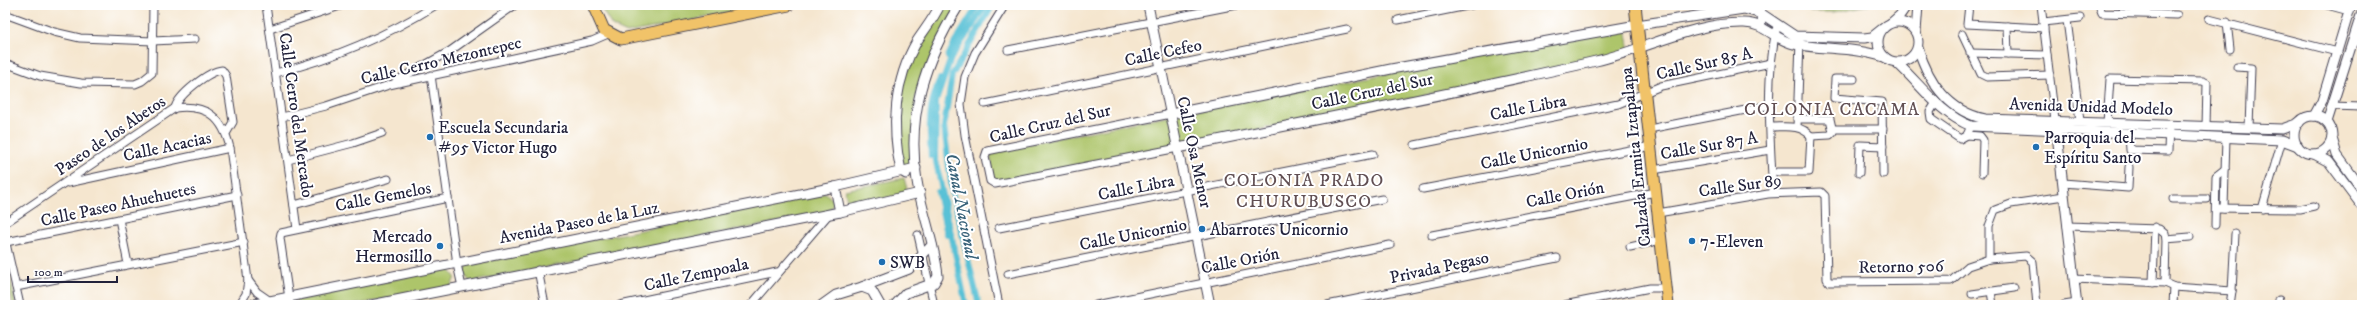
<svg xmlns="http://www.w3.org/2000/svg" width="2367" height="310" font-family="'IM FELL DW Pica',serif">
<style>
.green{fill:#adc56a;stroke:#687452}
.lines{fill:none;stroke-linecap:round;stroke-linejoin:round}
.canal{stroke:#59c1d6;stroke-width:6}
.minor-casing{stroke:#423f51;stroke-width:9}
.tertiary-casing{stroke:#423f51;stroke-width:11}
.primary-casing{stroke:#423f51;stroke-width:13}
.minor{stroke:#fff;stroke-width:7}
.tertiary{stroke:#fff;stroke-width:9}
.primary{stroke:#f1c369;stroke-width:11}
.poi-dot{fill:#1f6fb2;stroke:#fff;stroke-width:1.5}
.labels{text-anchor:middle;stroke-width:4;stroke-linejoin:round;paint-order:stroke}
.street-label{font-size:17px;fill:#22223b;stroke:#fff}
.poi-label{font-size:17px;fill:#22223b;stroke:#fff;text-anchor:start}
.neighbourhood-label{font-size:18px;letter-spacing:1px;fill:#614f53;stroke:#fff}
.water-label{font-size:18px;font-style:italic;fill:#386279;stroke:#fff}
</style>
<rect width="100%" height="100%" fill="#fff"/>
<filter id="ink" filterUnits="userSpaceOnUse"><feTurbulence type="fractalNoise" baseFrequency=".025" numOctaves="2"/><feDisplacementMap in="SourceGraphic" scale="8" xChannelSelector="R" yChannelSelector="G"/><feConvolveMatrix kernelMatrix="1 2 1 2 8 2 1 2 1" color-interpolation-filters="sRGB"/></filter>
<filter id="wash" filterUnits="userSpaceOnUse"><feTurbulence type="fractalNoise" baseFrequency=".012" numOctaves="4" result="noise"/><feDisplacementMap in="SourceGraphic" scale="16" xChannelSelector="R" yChannelSelector="G"/><feGaussianBlur stdDeviation="0.9" result="paint"/><feColorMatrix in="noise" values="0 0 0 0 0 0 0 0 0 0 0 0 0 0 0 0 0 1.4 0 .05"/><feComposite in="paint" operator="in"/></filter>
<g filter="url(#wash)">
<rect width="100%" height="100%" fill="#f5e6cf"/>
<g class="green">
<path d="M599,5h170l-142,28 -15,-7z"/>
<path d="M945,5h12l-41,91 -5,71 -7,1c-6,-17 -7,-74 0,-91 12,-25 28,-48 41,-72z"/>
<path d="M1810,5h58l-34,7h-24z"/>
<path d="M1626,28l4,23 -260,56 -374,75 -3,-5 -3,-25 171,-35z"/>
<path d="M904,178l4,15 -60,13 -3,-16z"/>
<path d="M826,193l8,9 -5,10 -359,70 -5,-8 2,-9z"/>
<path d="M5,255l11,50h-3l-8,-37z"/>
<path d="M448,268l7,9 -4,10 -98,18h-60v-4z"/>
</g>
<g class="lines">
<g class="canal">
<path d="M948,57l6,-13 24,-39"/>
<path d="M931,156c-2,-31 -3,-48 9,-77"/>
<path d="M938,192l9,42"/>
<path d="M966,305l-31,-148 1,-56 15,-43 35,-53"/>
<path d="M979,305l-27,-113 -8,-66 8,-51 41,-70"/>
</g>
</g>
</g>
<g filter="url(#ink)">
<g class="lines">
<defs>
<g id="minor">
<path d="M266,5l31,224"/>
<path d="M1760,5l2,22"/>
<path d="M1969,5l-2,19 77,4"/>
<path d="M2041,5l14,115"/>
<path d="M2099,5l3,8 75,2"/>
<path d="M2327,5l22,6"/>
<path d="M5,14l49,18 26,6 73,3 42,-2"/>
<path d="M2209,19l128,33"/>
<path d="M1398,20l74,-15"/>
<path d="M2067,20l13,101"/>
<path d="M2043,22l37,-4"/>
<path d="M2227,22l3,27"/>
<path d="M2007,26l1,28"/>
<path d="M270,29l73,-24"/>
<path d="M1962,34l19,40 6,3 63,-2"/>
<path d="M2354,40l8,4"/>
<path d="M1008,50l229,-45"/>
<path d="M1970,53l77,2"/>
<path d="M5,63l35,13 41,7 54,1 7,-3 10,-8 1,-68"/>
<path d="M2237,67l14,1 -2,60"/>
<path d="M276,73c59,-15 109,-36 160,-68"/>
<path d="M431,75l26,189 5,23"/>
<path d="M1854,79h-19l-1,19 48,4 1,72"/>
<path d="M396,81l54,-30 65,-46"/>
<path d="M985,104l362,-75"/>
<path d="M1935,104l-5,8 1,7 29,20 7,-4 4,-9"/>
<path d="M2331,106l31,1"/>
<path d="M175,108c3,-13 34,-37 47,-38l4,6 7,46 -6,10"/>
<path d="M1171,114l-184,37 -2,6 5,24 5,3 183,-36"/>
<path d="M282,117l44,-11 63,-21 203,-44 16,-7"/>
<path d="M1797,119h33l3,13 -3,3 -19,1"/>
<path d="M2107,123l3,-44 93,2 4,2 -1,44"/>
<path d="M1771,127c15,0 29,-3 40,9"/>
<path d="M1797,127l3,-86"/>
<path d="M1649,129l122,-24"/>
<path d="M1833,129h50"/>
<path d="M2129,134l1,16 38,1 1,-26"/>
<path d="M1967,135l13,1 3,4 -1,33"/>
<path d="M1415,145l203,-41 43,-18 110,-23"/>
<path d="M288,160l65,-17 29,-10"/>
<path d="M1653,170l117,-20"/>
<path d="M1778,172h31l2,-36"/>
<path d="M1859,173l1,-28 23,1"/>
<path d="M68,183l162,-35"/>
<path d="M2063,183l65,5 1,-21"/>
<path d="M1423,189l228,-43"/>
<path d="M1773,193c-3,-54 -8,-115 4,-167"/>
<path d="M2173,199h34"/>
<path d="M294,205l94,-26"/>
<path d="M2216,208l84,1 14,-3"/>
<path d="M2224,208l2,-71"/>
<path d="M2262,209l20,-69"/>
<path d="M1658,213l110,-19 53,-2 4,4 2,83 2,3 122,-1 17,-15 21,-7 37,-3 7,6 4,43"/>
<path d="M119,219l9,45"/>
<path d="M5,223l170,-115c32,-4 48,10 55,40l18,132 -2,14 -7,11"/>
<path d="M2215,225l1,-49 9,-7"/>
<path d="M2067,226l92,3 6,5 1,5 -1,44"/>
<path d="M999,228l374,-74"/>
<path d="M918,235l16,70"/>
<path d="M1432,235l224,-43"/>
<path d="M5,239l15,66"/>
<path d="M2166,239l24,-2"/>
<path d="M6,242l231,-47"/>
<path d="M1630,247l31,-7"/>
<path d="M1989,259v-33l6,-16 16,-6 53,-8"/>
<path d="M538,270l7,35"/>
<path d="M1008,274l374,-75"/>
<path d="M2074,279l91,4 9,4 58,4 3,-57"/>
<path d="M248,280l9,12 13,9"/>
<path d="M2153,283l2,-56"/>
<path d="M16,287l228,-45"/>
<path d="M1991,291l2,14"/>
<path d="M1972,294l42,-6"/>
<path d="M2279,300l2,5"/>
<path d="M5,304v1"/>
<path d="M290,305l-10,-67 1,-5 167,-35"/>
<path d="M620,305l157,-33"/>
<path d="M751,305l78,-91"/>
<path d="M999,305l-34,-170 -4,-31 4,-27 10,-24 30,-48"/>
<path d="M1096,305l294,-60"/>
<path d="M1327,305l230,-47"/>
<path d="M1564,305l86,-17h16"/>
<path d="M2064,305l13,-2"/>
<path d="M2173,305l1,-18"/>
<path d="M2230,305l2,-14"/>
</g>
<g id="tertiary">
<path d="M1148,5l62,300"/>
<circle cx="1898" cy="42" r="20"/>
<path d="M1891,23l9,-8 7,-10"/>
<path d="M1916,32l2,-27"/>
<path d="M1918,48c11,35 30,63 67,71l297,10 17,-6"/>
<path d="M1897,63c25,23 42,50 74,63l311,14 16,6"/>
<path d="M1171,114l220,-45 246,-44 107,-16 18,5 33,22 69,2 8,-1 10,-8"/>
<path d="M2314,116l8,-15 29,-96"/>
<circle cx="2313" cy="135" r="19"/>
<path d="M2327,122l35,-110"/>
<path d="M2056,126l21,179"/>
<path d="M2332,138l5,17 25,34"/>
<path d="M1178,148c139,-29 280,-55 418,-87 49,-11 97,-39 148,-38 20,0 31,17 50,21 30,6 60,3 90,13"/>
<path d="M2314,154l15,8 33,44"/>
<path d="M906,174l-5,-3c-10,-44 -7,-90 16,-130 8,-12 17,-23 23,-36"/>
<path d="M835,187l5,25"/>
<path d="M862,287l47,-18 23,-24"/>
<path d="M249,305l586,-118 81,-19"/>
<path d="M371,305l469,-93 80,-19"/>
<path d="M822,305l14,-10 26,-8 10,4 8,14"/>
<path d="M895,305l11,-12 28,-10 4,-7c-3,-32 -16,-63 -21,-95 -11,-66 8,-121 42,-176"/>
</g>
<g id="primary">
<path d="M593,5l11,25 17,9 168,-34"/>
<path d="M1635,5l33,300"/>
</g>
</defs>
<use href="#minor" class="minor-casing"/>
<use href="#tertiary" class="tertiary-casing"/>
<use href="#primary" class="primary-casing"/>
<use href="#minor" class="minor"/>
<use href="#tertiary" class="tertiary"/>
<use href="#primary" class="primary"/>
</g>
</g>
<g class="poi-dot">
<circle cx="430" cy="137" r="4"/>
<circle cx="2036" cy="147" r="4"/>
<circle cx="1202" cy="229" r="4"/>
<circle cx="1692" cy="241" r="4"/>
<circle cx="440" cy="246" r="4"/>
<circle cx="882" cy="262" r="4"/>
</g>
<g class="labels">
<g class="street-label">
<text transform="translate(1163 52) rotate(-12)" y="6">Calle Cefeo</text>
<text transform="translate(441 60) rotate(-13)" y="6">Calle Cerro Mezontepec</text>
<text transform="translate(1704 63) rotate(-13)" y="6">Calle Sur 85 A</text>
<text transform="translate(1372 91) rotate(-12)" y="6">Calle Cruz del Sur</text>
<text transform="translate(2091 106) rotate(2)" y="6">Avenida Unidad Modelo</text>
<text transform="translate(1528 107) rotate(-11)" y="6">Calle Libra</text>
<text transform="translate(297 115) rotate(82)" y="6">Calle Cerro del Mercado</text>
<text transform="translate(1050 123) rotate(-13)" y="6">Calle Cruz del Sur</text>
<text transform="translate(110 135) rotate(-34)" y="6">Paseo de los Abetos</text>
<text transform="translate(1709 145) rotate(-10)" y="6">Calle Sur 87 A</text>
<text transform="translate(167 146) rotate(-12)" y="6">Calle Acacias</text>
<text transform="translate(1195 152) rotate(78)" y="6">Calle Osa Menor</text>
<text transform="translate(1534 153) rotate(-11)" y="6">Calle Unicornio</text>
<text transform="translate(1635 157) rotate(-96)" y="6">Calzada Ermita Iztapalapa</text>
<text transform="translate(1740 185) rotate(-8)" y="6">Calle Sur 89</text>
<text transform="translate(1136 187) rotate(-11)" y="6">Calle Libra</text>
<text transform="translate(1565 194) rotate(-11)" y="6">Calle Orión</text>
<text transform="translate(383 196) rotate(-11)" y="6">Calle Gemelos</text>
<text transform="translate(118 204) rotate(-12)" y="6">Calle Paseo Ahuehuetes</text>
<text transform="translate(579 222) rotate(-11)" y="6">Avenida Paseo de la Luz</text>
<text transform="translate(1133 234) rotate(-11)" y="6">Calle Unicornio</text>
<text transform="translate(1240 260) rotate(-11)" y="6">Calle Orión</text>
<text transform="translate(1901 266) rotate(-1)" y="6">Retorno 506</text>
<text transform="translate(1439 267) rotate(-12)" y="6">Privada Pegaso</text>
<text transform="translate(696 274) rotate(-12)" y="6">Calle Zempoala</text>
</g>
<g class="poi-label">
<text x="438" y="133">Escuela Secundaria<tspan x="438" dy="20">#95 Victor Hugo</tspan></text>
<text x="2044" y="143">Parroquia del<tspan x="2044" dy="20">Espíritu Santo</tspan></text>
<text x="1210" y="235">Abarrotes Unicornio</text>
<text x="432" y="242" text-anchor="end">Mercado<tspan x="432" dy="20">Hermosillo</tspan></text>
<text x="1700" y="247">7-Eleven</text>
<text x="890" y="268">SWB</text>
</g>
<g class="neighbourhood-label">
<text x="1832" y="115">COLONIA CACAMA</text>
<text x="1304" y="186">COLONIA PRADO<tspan x="1304" dy="21">CHURUBUSCO</tspan></text>
</g>
<g class="water-label">
<text transform="translate(962 206) rotate(79)" y="6">Canal Nacional</text>
</g>
</g>
<rect width="2367" height="310" fill="none" stroke="#fff" stroke-width="20"/>
<path d="M28 276v6h89v-6" fill="none" stroke="#22223b" stroke-width="2"/>
<text x="34" y="276" font-size="12" fill="#22223b" stroke="#ffffff" stroke-width="3" paint-order="stroke">100 m</text>
</svg>
